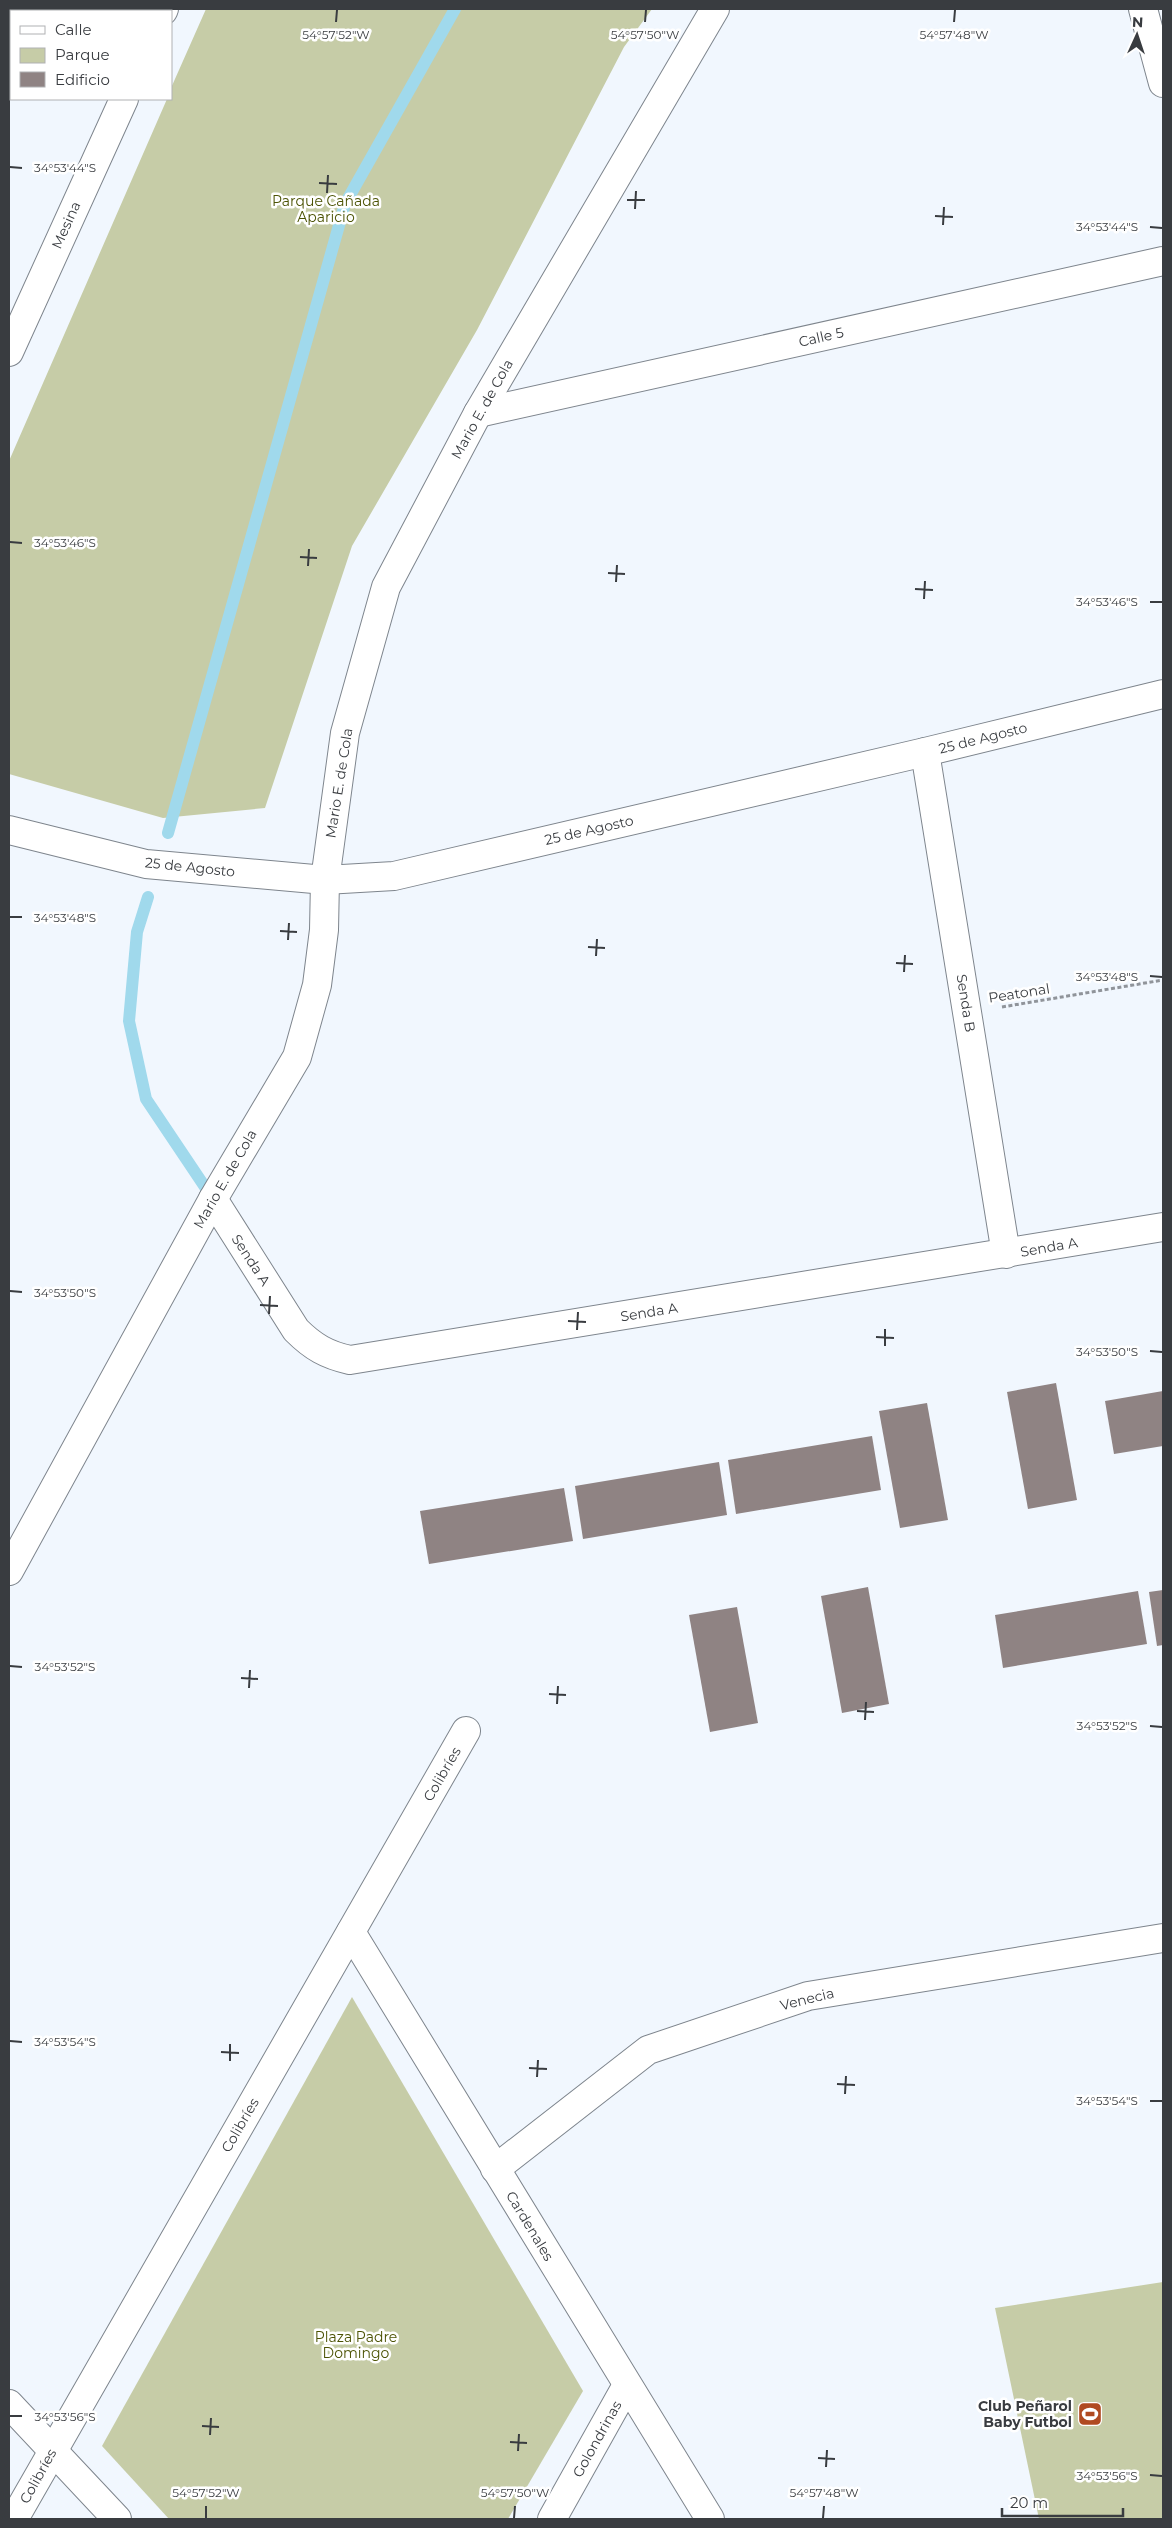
<svg xmlns="http://www.w3.org/2000/svg" width="1172" height="2528" font-family="Montserrat,sans-serif">
<style>
.green{fill:#c6cca7}
.lines{fill:none;stroke-linecap:round;stroke-linejoin:round}
.stream{stroke:#a0d9ec;stroke-width:12}
.building{fill:#8f8383}
.minor-casing{stroke:#7e858d;stroke-width:30}
.path{stroke:#90949a;stroke-width:3;stroke-dasharray:4 2.5;stroke-linecap:butt}
.minor{stroke:#fff;stroke-width:28}
.ticks{fill:none;stroke:#393c40;stroke-width:2}
.labels{text-anchor:middle;stroke-width:5;stroke-linejoin:round;paint-order:stroke}
.park-label{font-size:14px;fill:#4c5304;stroke:#fff}
.street-label{font-size:14px;fill:#393c40;stroke:#fff}
.poi-label{font-size:14px;font-weight:bold;fill:#393c40;stroke:#fff;text-anchor:end}
.ticks-label{font-size:12px;text-anchor:middle;fill:#393c40;stroke:#fff;stroke-width:5;stroke-linejoin:round;paint-order:stroke}
</style>
<rect width="100%" height="100%" fill="#f1f7fe"/>
<g class="green">
<path d="M74,9h63l-1,2h-56z"/>
<path d="M206,9h446l-28,38 -147,283 -125,216 -87,262 -102,10 -154,-44v-313l158,-362h4v-11z"/>
<path d="M352,1997l231,394 -75,128h-339l-67,-73z"/>
<path d="M1163,2282v237h-124l-44,-211z"/>
</g>
<g class="lines">
<g class="stream">
<path d="M168,833l177,-629 110,-195"/>
<path d="M148,897l-11,35 -8,89 17,78 67,100"/>
</g>
</g>
<g class="building">
<path d="M1056,1383l21,117 -49,9 -21,-117z"/>
<path d="M1163,1391v55l-49,8 -9,-53z"/>
<path d="M927,1403l21,117 -48,8 -21,-117z"/>
<path d="M872,1436l9,54 -145,24 -8,-54z"/>
<path d="M719,1462l8,53 -144,24 -8,-53z"/>
<path d="M564,1488l9,53 -144,23 -9,-53z"/>
<path d="M868,1587l21,117 -47,9 -21,-117z"/>
<path d="M1163,1590v55l-6,1 -8,-54z"/>
<path d="M1138,1591l9,53 -144,24 -8,-53z"/>
<path d="M737,1607l21,116 -48,9 -21,-117z"/>
</g>
<g class="lines">
<defs>
<g id="minor">
<path d="M17,9l6,2"/>
<path d="M1143,9l20,74"/>
<path d="M163,11l1,-2"/>
<path d="M9,352l115,-253"/>
<path d="M478,413l685,-152"/>
<path d="M925,752l81,502"/>
<path d="M9,830l137,34 179,16 69,-4 531,-124 238,-58"/>
<path d="M213,1199l83,131c17,17 31,25 54,30l813,-133"/>
<path d="M9,1571l204,-372 84,-142 20,-72 7,-55 1,-50 20,-147 41,-146 92,-174 237,-404"/>
<path d="M351,1932l359,587"/>
<path d="M495,2169l153,-119 160,-54 355,-58"/>
<path d="M9,2404l108,115"/>
<path d="M14,2519l452,-788"/>
<path d="M552,2519l75,-134"/>
</g>
</defs>
<use href="#minor" class="minor-casing"/>
<path class="path" d="M1002,1007l161,-27"/>
<use href="#minor" class="minor"/>
</g>
<path class="ticks" d="M336,22l1,-12M645,22l1,-12M954,22l1,-12M10,167l12,1M319,183l18,1M327,193l1,-18M627,200h18M635,209l1,-18M935,216l18,1M943,225l1,-18M1150,227l12,1M10,542l12,1M300,557l17,1M308,566l1,-17M608,573l17,1M616,582l1,-17M915,589l18,1M924,599l1,-18M1150,602h12M10,917h12M280,931l17,1M288,940l1,-17M588,947l17,1M596,956l1,-17M896,963l17,1M904,972l1,-17M1150,976l12,1M10,1291l12,1M260,1305l18,1M269,1314l1,-18M568,1321l18,1M577,1330l1,-18M876,1337l18,1M885,1346v-17M1150,1351l12,1M10,1666l12,1M241,1678l17,1M249,1688l1,-18M549,1694l17,1M557,1704l1,-18M857,1711l17,1M865,1720l1,-18M1150,1726l12,1M10,2041l12,1M221,2052l18,1M230,2061v-17M529,2068l18,1M537,2077l1,-17M837,2084l18,1M845,2094l1,-18M1150,2101h12M10,2416h12M202,2426l17,1M210,2435l1,-17M510,2442l17,1M518,2451l1,-17M818,2458l17,1M826,2467l1,-17M1150,2475l12,1M206,2518v-12M514,2518l1,-12M823,2518l1,-12"/>
<defs>
<symbol id="stadium-square" viewBox="-11 -11 22 22"><rect x="-9" y="-9" width="18" height="18" rx="4" fill="#b04a21" stroke="#fff"/><path d="M0-5a6.5 5 0 1 0 0 10a6.5 5 0 1 0 0-10ZM-3.5-1.8h7v3.6h-7Z" fill="#fff"/></symbol>
</defs>
<g fill-rule="evenodd">
<use href="#stadium-square" x="1076" y="2400" width="28" height="28"/>
</g>
<g class="labels">
<g class="park-label">
<text x="326" y="206">Parque Cañada<tspan x="326" dy="16">Aparicio</tspan></text>
<text x="356" y="2342">Plaza Padre<tspan x="356" dy="16">Domingo</tspan></text>
</g>
<g class="street-label">
<text transform="translate(66 225) rotate(-66)" y="5">Mesina</text>
<text transform="translate(821 337) rotate(-13)" y="5">Calle 5</text>
<text transform="translate(482 409) rotate(-61)" y="5">Mario E. de Cola</text>
<text transform="translate(983 738) rotate(-14)" y="5">25 de Agosto</text>
<text transform="translate(339 783) rotate(-81)" y="5">Mario E. de Cola</text>
<text transform="translate(589 830) rotate(-13)" y="5">25 de Agosto</text>
<text transform="translate(190 867) rotate(6)" y="5">25 de Agosto</text>
<text transform="translate(1019 993) rotate(-9)" y="5">Peatonal</text>
<text transform="translate(966 1003) rotate(81)" y="5">Senda B</text>
<text transform="translate(225 1179) rotate(-60)" y="5">Mario E. de Cola</text>
<text transform="translate(1049 1247) rotate(-10)" y="5">Senda A</text>
<text transform="translate(251 1260) rotate(57)" y="5">Senda A</text>
<text transform="translate(649 1312) rotate(-9)" y="5">Senda A</text>
<text transform="translate(442 1774) rotate(-60)" y="5">Colibríes</text>
<text transform="translate(807 1999) rotate(-14)" y="5">Venecia</text>
<text transform="translate(240 2125) rotate(-60)" y="5">Colibríes</text>
<text transform="translate(530 2226) rotate(59)" y="5">Cardenales</text>
<text transform="translate(597 2439) rotate(-61)" y="5">Golondrinas</text>
<text transform="translate(38 2476) rotate(-61)" y="5">Colibríes</text>
</g>
<g class="poi-label">
<text x="1072" y="2411">Club Peñarol<tspan x="1072" dy="16">Baby Futbol</tspan></text>
</g>
</g>
<g class="ticks-label">
<text x="336" y="39">54°57'52"W</text>
<text x="645" y="39">54°57'50"W</text>
<text x="954" y="39">54°57'48"W</text>
<text x="65" y="172">34°53'44"S</text>
<text x="1107" y="231">34°53'44"S</text>
<text x="65" y="547">34°53'46"S</text>
<text x="1107" y="606">34°53'46"S</text>
<text x="65" y="922">34°53'48"S</text>
<text x="1107" y="981">34°53'48"S</text>
<text x="65" y="1297">34°53'50"S</text>
<text x="1107" y="1356">34°53'50"S</text>
<text x="65" y="1671">34°53'52"S</text>
<text x="1107" y="1730">34°53'52"S</text>
<text x="65" y="2046">34°53'54"S</text>
<text x="1107" y="2105">34°53'54"S</text>
<text x="65" y="2421">34°53'56"S</text>
<text x="1107" y="2480">34°53'56"S</text>
<text x="206" y="2497">54°57'52"W</text>
<text x="515" y="2497">54°57'50"W</text>
<text x="824" y="2497">54°57'48"W</text>
</g>
<rect width="1172" height="2528" fill="none" stroke="#393c40" stroke-width="20"/>
<rect x="10" y="10" width="162" height="90" fill="#ffffff" stroke="#b0b1b3"/>
<rect x="20" y="26" width="25" height="8" fill="#ffffff" stroke="#b0b1b3"/>
<text x="55" y="35" font-size="15" fill="#393c40">Calle</text>
<rect x="20" y="48" width="25" height="15" fill="#c6cca7" stroke="#b0b1b3"/>
<text x="55" y="60" font-size="15" fill="#393c40">Parque</text>
<rect x="20" y="72" width="25" height="15" fill="#8f8383" stroke="#b0b1b3"/>
<text x="55" y="85" font-size="15" fill="#393c40">Edificio</text>
<g transform="translate(1137 35) rotate(3)" stroke="#ffffff" stroke-width="4" paint-order="stroke">
<path d="M0-4L9 19L0 12L-9 19Z" fill="#393c40"/>
<text y="-8" font-size="14" font-weight="bold" text-anchor="middle" fill="#393c40">N</text>
</g>
<path d="M1002 2508v8h121v-8" fill="none" stroke="#393c40" stroke-width="2.5"/>
<text x="1010" y="2508" font-size="15" fill="#393c40" stroke="#ffffff" stroke-width="4" paint-order="stroke">20 m</text>
</svg>
